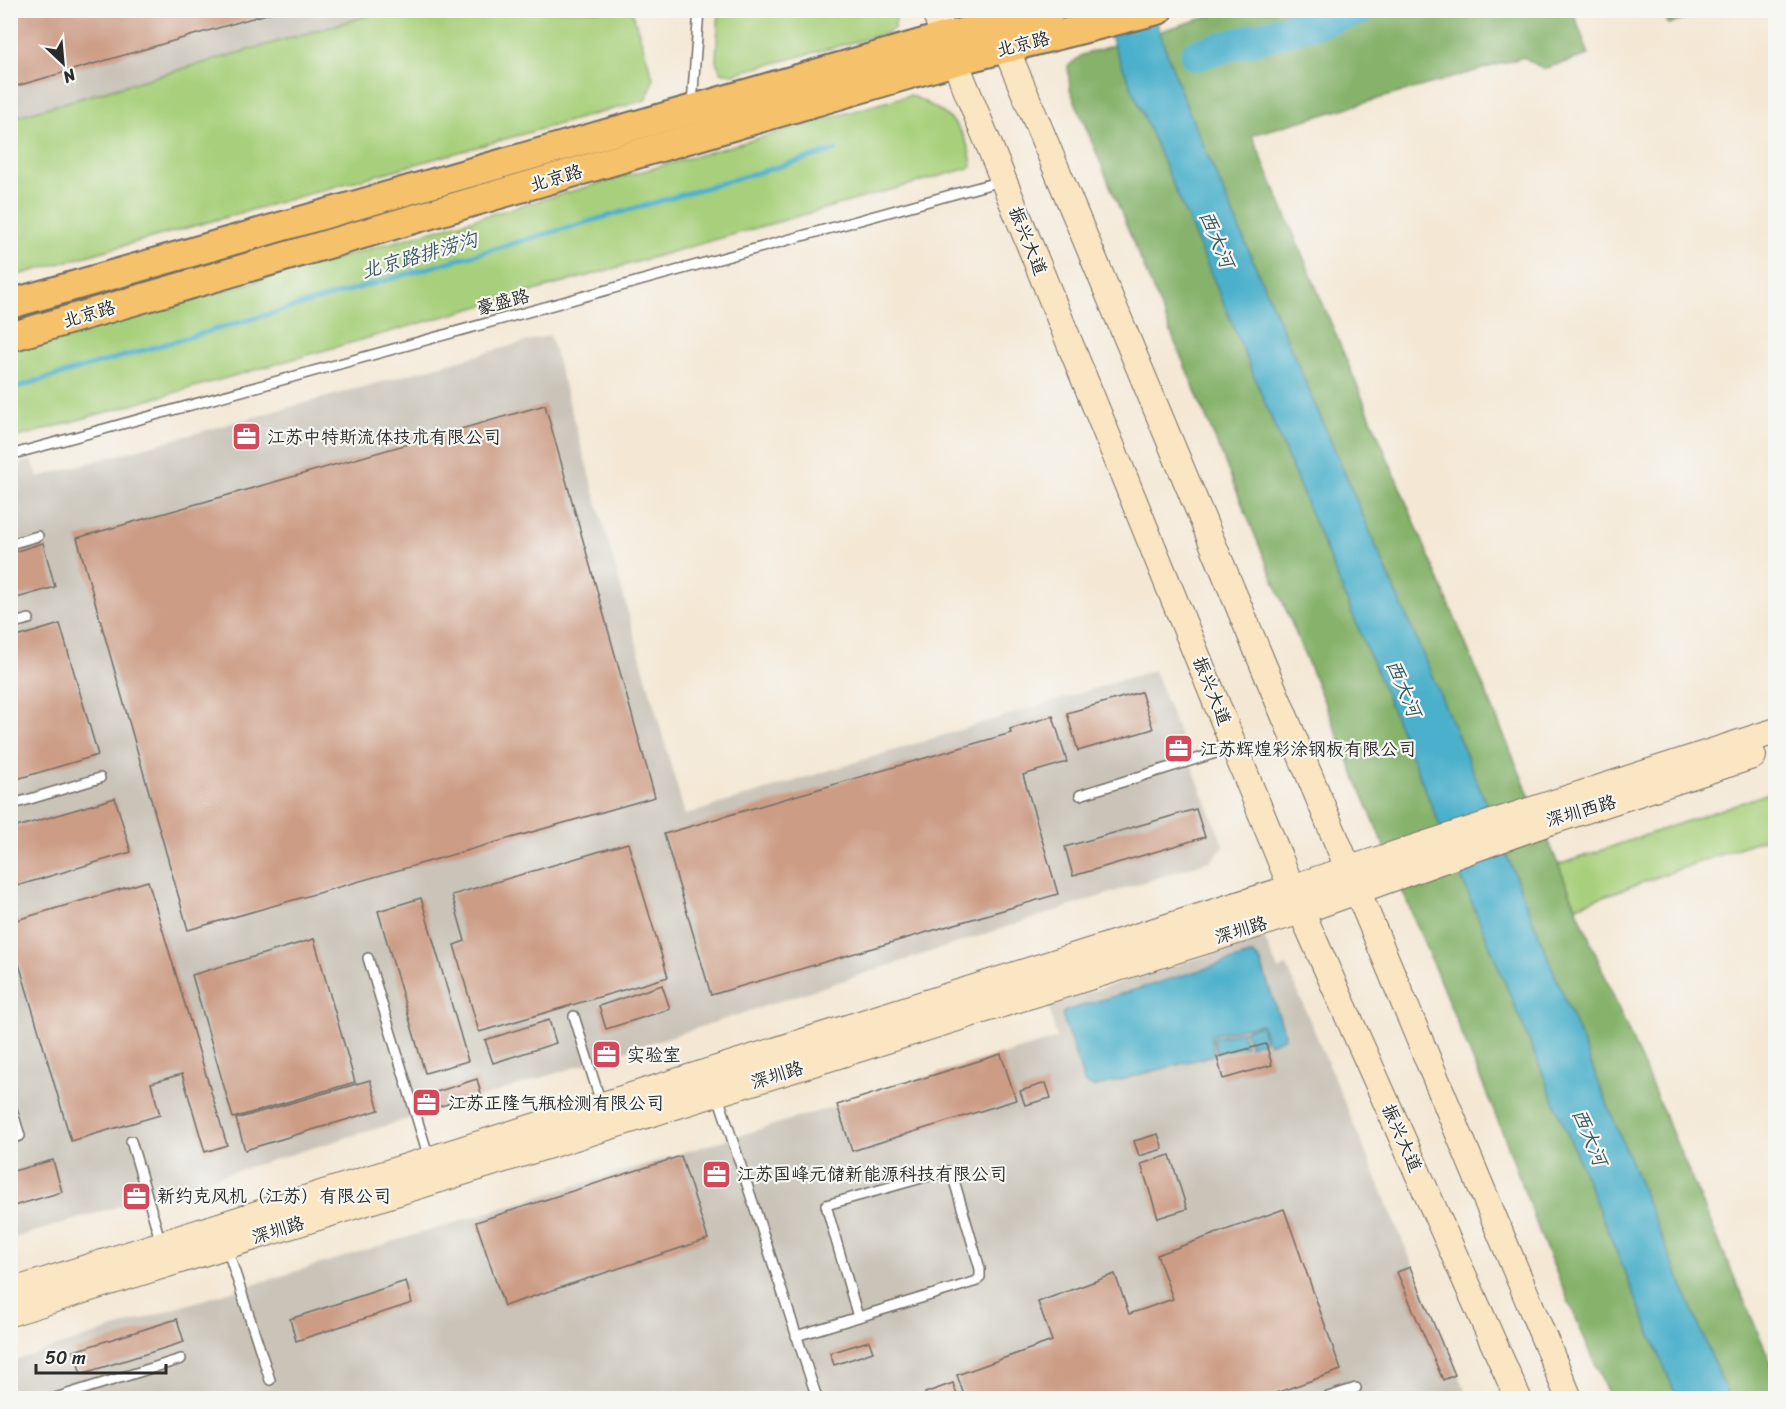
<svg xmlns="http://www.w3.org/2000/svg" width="1786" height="1409" font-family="Sriracha,'LXGW WenKai TC',sans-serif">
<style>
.industrial{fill:#c9c3b8}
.green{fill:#a8d07c;stroke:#6a7e54;stroke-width:1.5}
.forest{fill:#86b26c;stroke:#586e4c;stroke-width:1.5}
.water{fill:#4cb0cb;stroke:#3c6e7b;stroke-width:1.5}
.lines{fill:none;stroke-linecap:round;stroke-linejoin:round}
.stream{stroke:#4cb0cb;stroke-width:5}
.river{stroke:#4cb0cb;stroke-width:32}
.building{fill:#cc9c85}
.lane-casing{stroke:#716d66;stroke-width:12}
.secondary-casing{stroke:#716d66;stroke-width:28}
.primary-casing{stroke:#716d66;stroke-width:32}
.lane{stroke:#fff;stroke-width:9}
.secondary{stroke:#fbe6c4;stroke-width:26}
.primary{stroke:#f5c16b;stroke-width:28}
.labels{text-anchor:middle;stroke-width:4.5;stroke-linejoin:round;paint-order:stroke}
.street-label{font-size:18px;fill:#2b2b2b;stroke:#f6f6f2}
.poi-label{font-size:18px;fill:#2b2b2b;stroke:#f6f6f2;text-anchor:start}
.water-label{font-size:20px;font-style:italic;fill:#375a63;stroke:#f6f6f2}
</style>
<rect width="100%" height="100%" fill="#f6f6f2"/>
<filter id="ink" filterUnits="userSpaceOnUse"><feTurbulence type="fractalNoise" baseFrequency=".0167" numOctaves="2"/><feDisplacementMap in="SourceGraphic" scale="12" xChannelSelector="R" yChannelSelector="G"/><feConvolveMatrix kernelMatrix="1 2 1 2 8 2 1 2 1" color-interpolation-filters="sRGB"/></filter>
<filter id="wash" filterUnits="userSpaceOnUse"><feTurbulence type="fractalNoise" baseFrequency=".008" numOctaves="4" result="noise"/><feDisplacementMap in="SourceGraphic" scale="24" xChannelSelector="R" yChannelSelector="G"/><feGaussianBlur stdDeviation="1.35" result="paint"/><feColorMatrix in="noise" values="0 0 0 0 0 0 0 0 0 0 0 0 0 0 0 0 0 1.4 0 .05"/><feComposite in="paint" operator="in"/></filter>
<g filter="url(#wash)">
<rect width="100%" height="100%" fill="#f4e8d5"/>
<g class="industrial">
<path d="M11,11h377l-377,107z"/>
<path d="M550,335l135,480 469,-145 70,177 -12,13 -524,171 -197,63 -480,145v-773l21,-6 6,17z"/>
<path d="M1264,937l14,33 9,-4 182,432h-1458l-1,-36 173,-56 874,-268 -9,-33z"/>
</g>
<g class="green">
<path d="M388,10l244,1 21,67 -2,10 -6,12 -634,177v-159z"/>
<path d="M719,11v-1l179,1 -4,17 -6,5 -155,41 -12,-2 -5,-11z"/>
<path d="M910,95c36,16 58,31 62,72l-961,272v-88z"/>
<path d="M1775,791v44l-199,71 -18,-41z"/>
</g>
<g class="forest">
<path d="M1227,11h346l16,44 -46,14 -19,-12 -272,78 369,879 154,358v26h-165l-68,-159 -37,-101 -435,-1049 -2,-23 14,-11z"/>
<path d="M1663,11h51l-46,13z"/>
</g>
<g class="water">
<path d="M1099,11h56l4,19 24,68 287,666 177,438 82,196h-52l-448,-1082z"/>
<path d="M1253,954l7,6 25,74 -1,4 -15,6 -8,-20 -50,11 3,20 -120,32 -9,-3 -22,-66 -1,-4 3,-3z"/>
<path d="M1261,1025l4,16 -15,5 -5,-16z"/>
<path d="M1242,1031l4,15 -29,7 -4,-15z"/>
</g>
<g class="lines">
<path class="stream" d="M10,389l826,-239"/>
<path class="river" d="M1196,55l164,-45"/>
</g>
<g id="blocks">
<g class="building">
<path d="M10,10h267v1l-267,77z"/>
<path d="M545,405l110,392 -467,133 -111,-392z"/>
<path d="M43,543l12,44 -45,13v-47z"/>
<path d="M60,624l38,131 -88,26v-142z"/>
<path d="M1141,692l12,37 -75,22 -11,-38z"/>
<path d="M1053,716l14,46 -44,13 35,119 -347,101 -47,-161 347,-101 -1,-4z"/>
<path d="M115,798l16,54 -121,36v-59z"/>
<path d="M1196,809l9,28 -132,39 -8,-29z"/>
<path d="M628,843l40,134 -189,55 -25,-87 11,-4 -13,-46z"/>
<path d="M148,881l79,264 -22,7 -23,-78 -31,9 9,32 -89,26 -61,-208v-11z"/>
<path d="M421,898l47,163 -43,12 -47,-162z"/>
<path d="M314,939l41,143 -122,36 -41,-143z"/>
<path d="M662,985l8,24 -64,20 -7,-23z"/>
<path d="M549,1020l7,23 -63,20 -8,-23z"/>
<path d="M1266,1044l6,21 -49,14 -6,-22z"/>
<path d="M1001,1054l15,46 -164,51 -15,-46z"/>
<path d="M477,1079l4,15 -50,15 -4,-14z"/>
<path d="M370,1080l9,30 -134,40 -9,-31z"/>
<path d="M1046,1083l5,15 -26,7 -5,-14z"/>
<path d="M1158,1134l5,15 -24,7 -5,-15z"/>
<path d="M1170,1155l17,54 -29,9 -17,-54z"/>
<path d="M681,1156l27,83 -204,67 -28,-84z"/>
<path d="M53,1160l9,32 -52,15v-35z"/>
<path d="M1284,1209l57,161 -79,28h-297l-8,-23 95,-34 -14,-39 77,-28 14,40 44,-15 -16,-44z"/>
<path d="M1410,1267l45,108 -12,5 -46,-108z"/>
<path d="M406,1281l6,22 -116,38 -6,-22z"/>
<path d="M177,1319l7,23 -103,32 -7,-23z"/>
<path d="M869,1341l4,11 -39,13 -4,-12z"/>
<path d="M953,1383l5,15h-31l-2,-5z"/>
</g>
</g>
</g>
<g filter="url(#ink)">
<use href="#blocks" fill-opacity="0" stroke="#716d66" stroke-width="1.5"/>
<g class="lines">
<defs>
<g id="lane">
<path d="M692,104l7,-94"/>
<path d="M10,455l991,-274"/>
<path d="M10,544l28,-8"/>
<path d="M10,624l19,-5"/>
<path d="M1080,795l152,-47"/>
<path d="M10,805l90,-27"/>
<path d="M368,958l61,200"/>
<path d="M574,1016l27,87"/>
<path d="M718,1096l99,302"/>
<path d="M10,1103l10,33 -10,3"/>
<path d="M131,1141l30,102"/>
<path d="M227,1248l43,132"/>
<path d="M796,1336l181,-55 3,-4v-8l-27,-92 -6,-6 -121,34 32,112"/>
<path d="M55,1398l126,-39"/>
<path d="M1325,1398l31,-10"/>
</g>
<g id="secondary">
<path d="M934,10l367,901 217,487"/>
<path d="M990,10l579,1388"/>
<path d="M1535,811l5,14 213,-69"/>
<path d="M10,1292l1281,-404 485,-157"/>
<path d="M10,1313l1291,-402 239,-86"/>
</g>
<g id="primary">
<path d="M10,304l935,-267 106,-27"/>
<path d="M10,337l945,-276 203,-51"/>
</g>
</defs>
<use href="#lane" class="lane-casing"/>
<use href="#secondary" class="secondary-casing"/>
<use href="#primary" class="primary-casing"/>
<use href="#lane" class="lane"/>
<use href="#secondary" class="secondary"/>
<use href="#primary" class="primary"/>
</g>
</g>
<defs>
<symbol id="office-square" viewBox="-11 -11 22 22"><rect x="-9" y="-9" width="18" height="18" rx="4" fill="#d1495b" stroke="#f6f6f2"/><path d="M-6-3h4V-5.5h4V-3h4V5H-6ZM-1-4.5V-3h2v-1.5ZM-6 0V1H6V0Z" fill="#fff"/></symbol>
</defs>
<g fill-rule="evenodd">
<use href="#office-square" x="230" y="420" width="33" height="33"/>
<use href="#office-square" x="1162" y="732" width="33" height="33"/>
<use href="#office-square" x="590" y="1038" width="33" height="33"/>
<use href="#office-square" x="410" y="1086" width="33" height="33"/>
<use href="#office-square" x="700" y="1158" width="33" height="33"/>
<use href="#office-square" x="120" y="1180" width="33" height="33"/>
</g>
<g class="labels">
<g class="street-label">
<text transform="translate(1023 44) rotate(-14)" y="6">北京路</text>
<text transform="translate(556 178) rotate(-16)" y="6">北京路</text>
<text transform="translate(1028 241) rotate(68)" y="6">振兴大道</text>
<text transform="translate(503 302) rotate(-15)" y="6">豪盛路</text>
<text transform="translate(89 314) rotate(-16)" y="6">北京路</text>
<text transform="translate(1212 691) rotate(68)" y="6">振兴大道</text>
<text transform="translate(1581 811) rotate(-16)" y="6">深圳西路</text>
<text transform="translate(1241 930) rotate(-17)" y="6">深圳路</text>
<text transform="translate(777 1075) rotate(-17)" y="6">深圳路</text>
<text transform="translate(1402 1138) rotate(66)" y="6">振兴大道</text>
<text transform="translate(278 1230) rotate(-17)" y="6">深圳路</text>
</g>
<g class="poi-label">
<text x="267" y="443">江苏中特斯流体技术有限公司</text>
<text x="1200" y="755">江苏辉煌彩涂钢板有限公司</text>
<text x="627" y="1061">实验室</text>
<text x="448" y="1109">江苏正隆气瓶检测有限公司</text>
<text x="737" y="1180">江苏国峰元储新能源科技有限公司</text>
<text x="157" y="1202">新约克风机（江苏）有限公司</text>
</g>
<g class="water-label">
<text transform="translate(1217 239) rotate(67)" y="7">西大河</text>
<text transform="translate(419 255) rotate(-16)" y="7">北京路排涝沟</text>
<text transform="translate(1404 688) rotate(67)" y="7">西大河</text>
<text transform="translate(1590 1137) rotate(67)" y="7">西大河</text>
</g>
</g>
<rect width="1786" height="1409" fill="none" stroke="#f6f6f2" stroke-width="36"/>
<g transform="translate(63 63) rotate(154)" stroke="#f6f6f2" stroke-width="4.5" paint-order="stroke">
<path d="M0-4.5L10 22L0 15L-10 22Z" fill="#2b2b2b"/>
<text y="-9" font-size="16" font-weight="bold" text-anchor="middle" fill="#2b2b2b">N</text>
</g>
<path d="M36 1364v9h130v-9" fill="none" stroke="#2b2b2b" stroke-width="3"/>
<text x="45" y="1364" font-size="18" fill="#2b2b2b" stroke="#f6f6f2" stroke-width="4.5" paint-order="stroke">50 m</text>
</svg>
